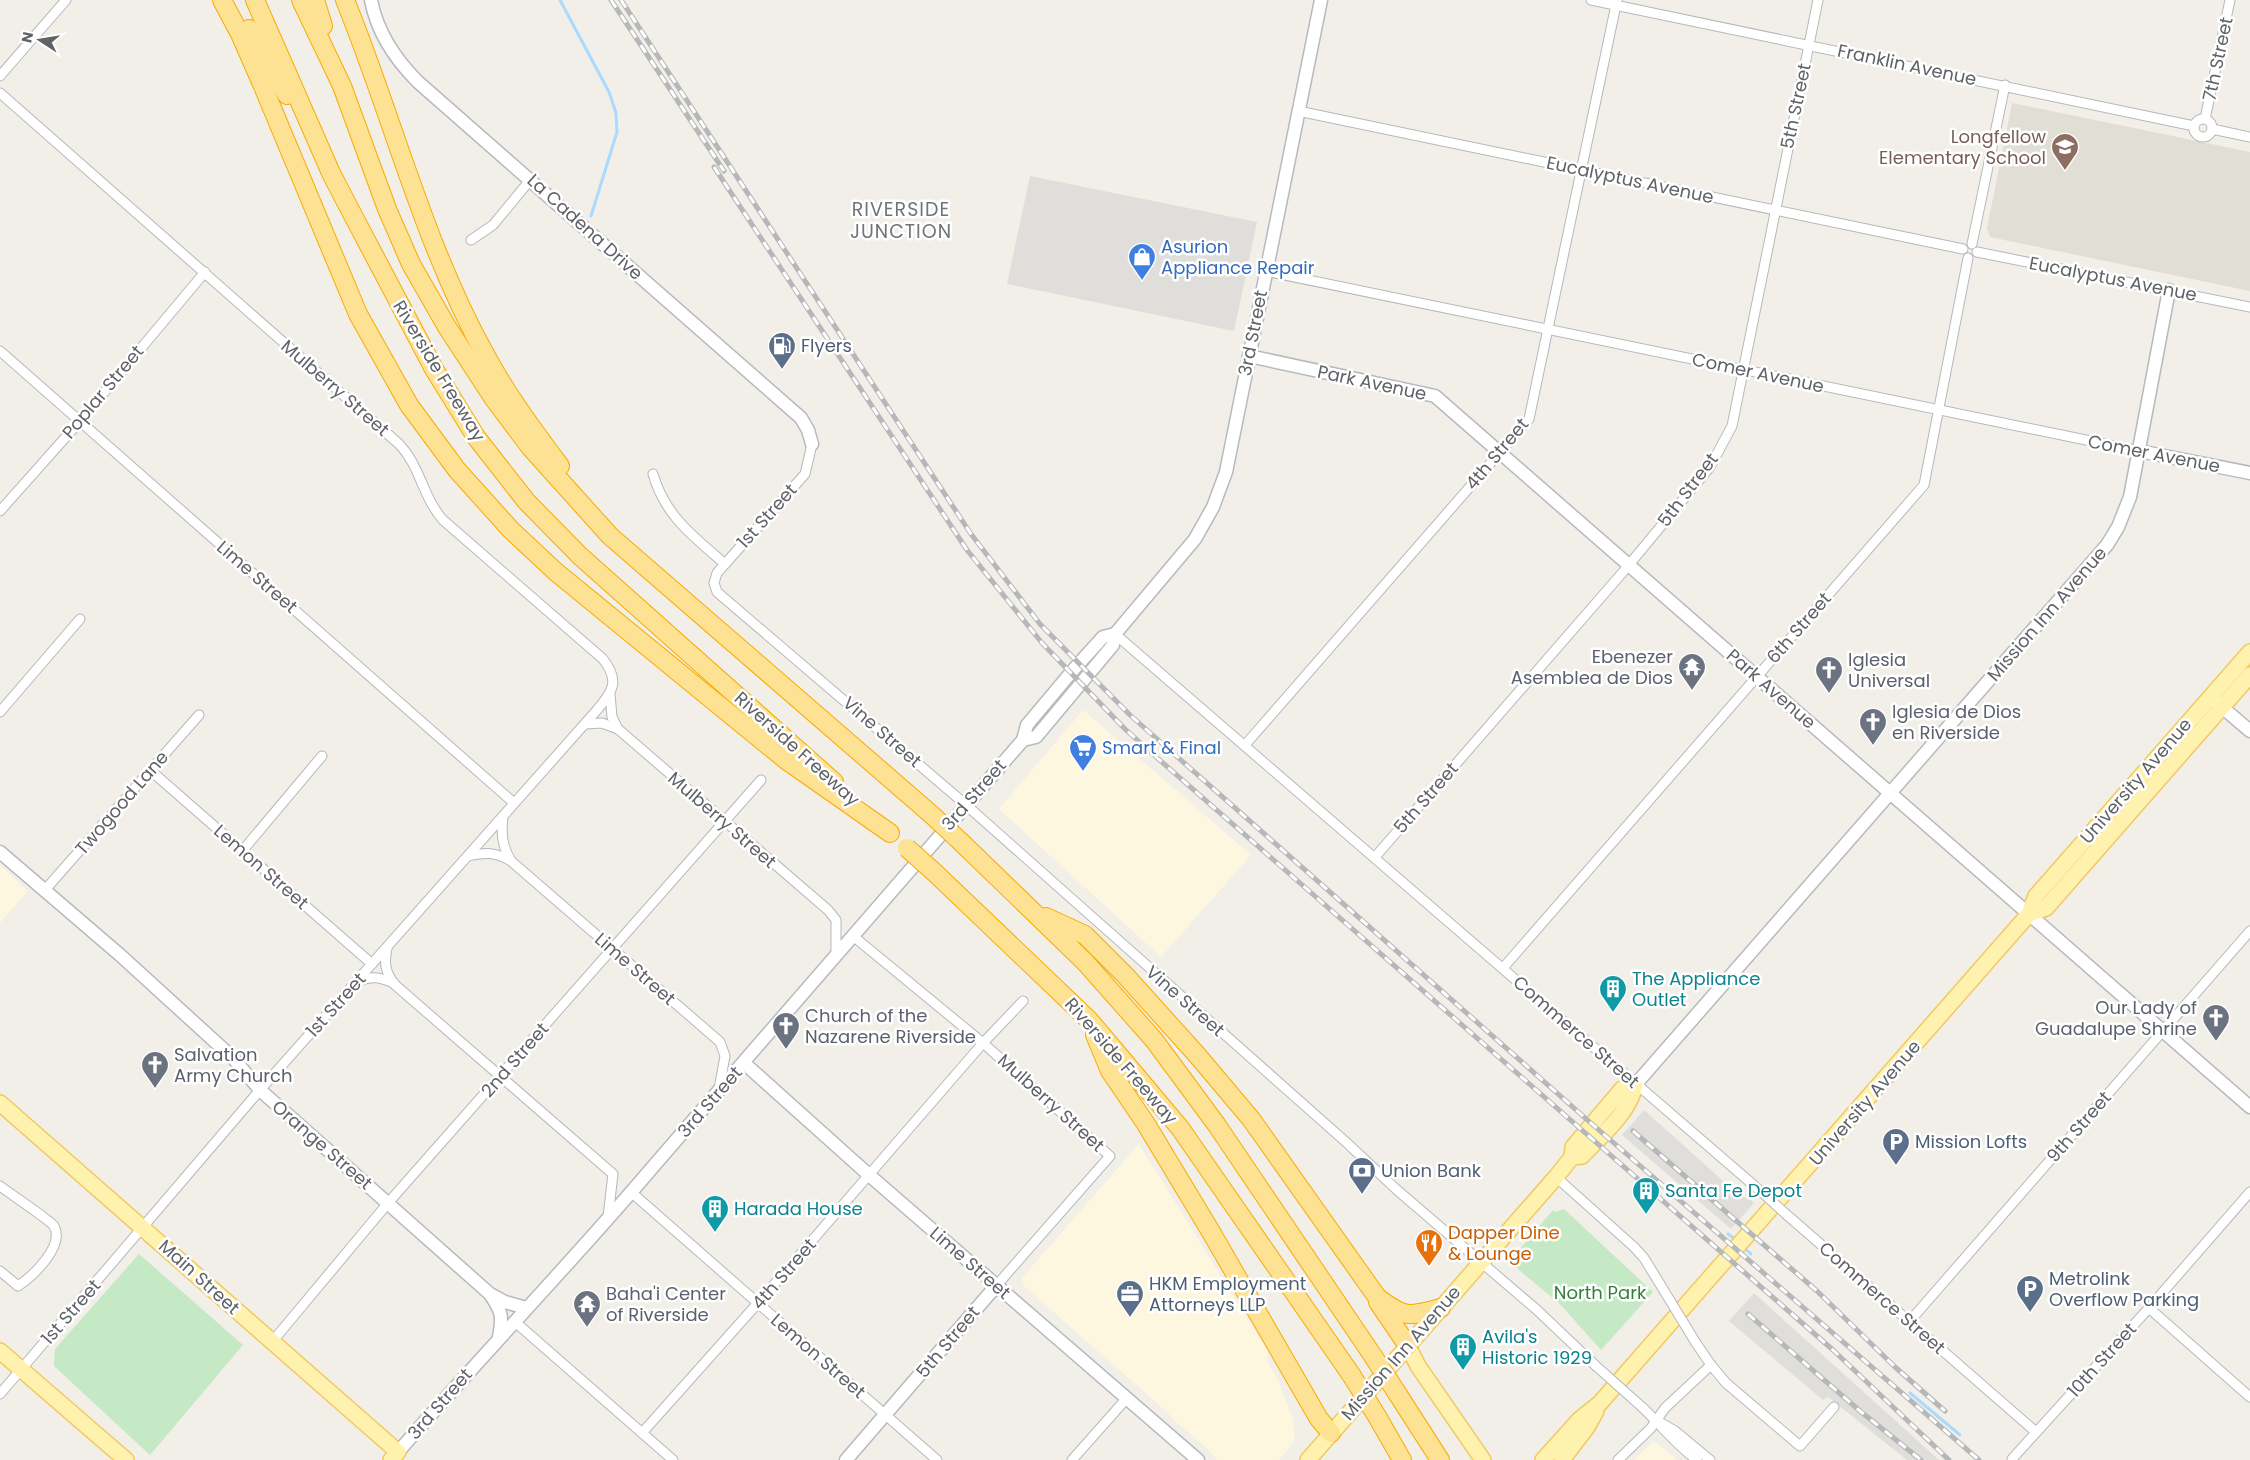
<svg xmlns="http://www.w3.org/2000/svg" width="2250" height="1460" font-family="Poppins,sans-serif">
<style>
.commercial{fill:#fef7e0}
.industrial{fill:#e0deda}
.education{fill:#e1ded6}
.green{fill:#c5e8c5}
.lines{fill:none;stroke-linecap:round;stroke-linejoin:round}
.stream{stroke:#aadaff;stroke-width:3}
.street-casing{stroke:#b5b8bc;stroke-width:11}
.secondary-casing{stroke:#b6babf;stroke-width:15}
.primary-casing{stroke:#f2c960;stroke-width:18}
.highway-casing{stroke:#f9ab00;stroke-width:20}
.street{stroke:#fff;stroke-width:9}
.secondary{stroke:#fff;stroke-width:12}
.primary{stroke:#fff2af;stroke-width:15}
.highway{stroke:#fde293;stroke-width:18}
.rail-casing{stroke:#b6b7b8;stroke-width:5}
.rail{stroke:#fff;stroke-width:3;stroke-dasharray:9;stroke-linecap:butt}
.street-bridge-casing{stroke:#b5b8bc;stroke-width:11;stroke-linecap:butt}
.highway-bridge-casing{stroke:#f9ab00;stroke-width:20;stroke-linecap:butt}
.street-bridge{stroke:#fff;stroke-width:9}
.highway-bridge{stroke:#fde293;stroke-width:18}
.labels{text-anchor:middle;stroke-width:5;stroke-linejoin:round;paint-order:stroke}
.street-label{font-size:18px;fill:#5f6368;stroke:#fff}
.education-label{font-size:18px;fill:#785e54;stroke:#fff;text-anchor:end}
.shop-label{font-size:18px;fill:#366cbe;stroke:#fff;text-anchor:start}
.service-label{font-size:18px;fill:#4e5e75;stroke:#fff;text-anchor:start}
.worship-label{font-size:18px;fill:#5b616d;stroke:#fff;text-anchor:start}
.culture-label{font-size:18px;fill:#0d838f;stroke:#fff;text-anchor:start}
.food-label{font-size:18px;fill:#c56008;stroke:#fff;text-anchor:start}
.park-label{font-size:18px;fill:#348238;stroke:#fff}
.neighbourhood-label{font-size:19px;letter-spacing:1px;fill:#70757a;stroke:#fff}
</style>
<rect width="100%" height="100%" fill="#f1efe8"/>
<g class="commercial">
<path d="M1083,710l168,145 -90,102 -162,-148z"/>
<path d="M0,865l28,26 -28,32z"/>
<path d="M1139,1144l129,208 -1,9 12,21 14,38 2,20 -16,20h-62l-9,-11 -33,-28 -8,-9 -144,-127 -1,-7z"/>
<path d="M1654,1441l23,19h-43z"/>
</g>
<g class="industrial">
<path d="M1030,176l227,46 -23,109 -227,-47z"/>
<path d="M1644,1110l97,87 8,1 5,5 -23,26 -109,-94z"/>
<path d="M1754,1293l185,167h-32l-79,-63 -5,3 -94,-79z"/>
</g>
<path class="education" d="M2012,103l238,49v139l-260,-54 -3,-9z"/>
<g class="green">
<path d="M1564,1209l89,83 -52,58 -41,-46 -46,-38v-10l39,-46 3,2z"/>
<path d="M139,1254l104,91 -93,110 -96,-89 1,-17z"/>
</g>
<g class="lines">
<g class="stream">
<path d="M560,0l49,92 7,21 1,19 -26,84"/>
<path d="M1728,1234l8,6"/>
<path d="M1742,1246l9,8"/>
<path d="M1910,1393l50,42"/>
</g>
<defs>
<g id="street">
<path d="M1591,0l603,126"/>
<path d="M0,76l66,-76"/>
<path d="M0,93l399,351c22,23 23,52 44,76l160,139c17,22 10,32 -6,51l-337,380 -260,304"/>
<path d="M1298,111l665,138"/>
<circle cx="2203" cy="128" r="9"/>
<path d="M2205,119l25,-119"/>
<path d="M2212,129l38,8"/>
<path d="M471,240l22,-15 38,-46"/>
<path d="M1972,244l33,-159"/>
<path d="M1977,252l273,55"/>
<path d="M1265,271l874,180"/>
<path d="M0,351l514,452"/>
<path d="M812,444l-7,30 -88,99 -3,10 3,9 248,212 382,339 50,47 140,120 59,56"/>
<path d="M653,474c12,42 40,62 72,90"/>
<path d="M0,511l80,-90 125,-149"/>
<path d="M1115,634l650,561"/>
<path d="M610,694l2,23 6,12"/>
<path d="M0,712l80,-93"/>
<path d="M585,724l17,-1 16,6 210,181 8,10v36"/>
<path d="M1245,745l284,-326 88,-419"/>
<path d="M150,770l222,194"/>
<path d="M503,816c-2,17 -1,30 8,45"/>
<path d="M243,850l79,-94"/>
<path d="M468,856c18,-4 27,-4 43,5l209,181 5,14 -6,33"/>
<path d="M1375,857l248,-285 87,-105 22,-41 86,-426"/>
<path d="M44,891l155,-176"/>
<path d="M853,936l130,107 127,113 -114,130"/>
<path d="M387,948c-3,15 -2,23 7,36l219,190 -5,43"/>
<path d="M1503,968l421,-483 44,-227"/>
<path d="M359,981c13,-6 22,-3 35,2"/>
<path d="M1556,1177l78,70 10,11 19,31"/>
<path d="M0,1186c9,7 50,34 54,40 11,20 -21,50 -36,60l-18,-15"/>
<path d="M631,1192l306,268"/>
<path d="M1787,1215l249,217"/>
<path d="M2149,1308l101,89"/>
<path d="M514,1321l159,139"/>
<path d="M1909,1322l341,-391"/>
<path d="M272,1342l116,-139 373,-423"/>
<path d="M1696,1343l15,22 15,18 74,63 34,-39"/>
<path d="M1642,1407c19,18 33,37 55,53"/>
<path d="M1661,1423l14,8 35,29"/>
<path d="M642,1433l123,-138 218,-252 40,-42"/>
<path d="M2012,1459l137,-151 101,-116"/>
<path d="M1072,1460l55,-62"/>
<path d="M1618,1460l33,-32 14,-20 46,-43"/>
</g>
<g id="secondary">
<path d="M371,0c6,32 24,59 47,82l383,336 7,12 4,14"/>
<path d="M1249,356l186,40 815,711"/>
<path d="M2139,451l111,22"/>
<path d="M2216,702l34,29"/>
<path d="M1023,740l13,-3 77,-92 2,-11 80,-95 18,-32 13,-35 95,-472"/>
<path d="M0,852l120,103 113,103 27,32 230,204c12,18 13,22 9,43"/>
<path d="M744,1063l125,112 329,285"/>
<path d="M1635,1085l472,-540 11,-18 12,-30 39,-207"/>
<path d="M492,1295l13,7 21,6"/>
<path d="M398,1452c77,-89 158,-173 235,-262 130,-150 259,-301 390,-450l4,-15 47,-56 29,-32 12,-3"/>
<path d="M846,1460l150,-174"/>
</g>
<g id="primary">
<path d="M2029,914l17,-6 204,-233"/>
<path d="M0,1103l398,349 -7,8"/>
<path d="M1408,1346l10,20 65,94"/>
<path d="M0,1351l126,109"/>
<path d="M1308,1460l248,-283 16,-20 1,-10 49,-58 13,-4c-5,27 -34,51 -53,71l-10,1"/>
<path d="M1543,1460l36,-40 21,-17 429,-489 7,-18 214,-244"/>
<path d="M1562,1460l25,-33 9,-16"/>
</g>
<g id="highway">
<path d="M222,0l18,34 22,50 96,230 51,91 48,65 54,60 45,42 230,188 104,73"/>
<path d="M255,0l76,173 16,31 87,165 42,68 50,64 54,55 254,226"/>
<path d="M301,0l41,86 45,123 24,55 36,63 47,72 36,48 80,89 322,279"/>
<path d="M315,0l8,26"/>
<path d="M345,0c48,118 79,245 141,356 21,39 48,75 74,110"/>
<path d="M249,29l38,66"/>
<path d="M961,842l124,120 69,78 62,84 157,232"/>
<path d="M933,871l156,149 33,39 58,69 172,248"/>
<path d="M1046,917l39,18 40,40 72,80 54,64 126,178c27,21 32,20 64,11"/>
<path d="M1095,1035l15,36 36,53 65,108 108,187 12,14"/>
<path d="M1378,1302l30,44"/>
<path d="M1397,1393l43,67"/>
<path d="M1378,1418l24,42"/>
</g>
</defs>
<use href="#street" class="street-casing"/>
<use href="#secondary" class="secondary-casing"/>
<use href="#primary" class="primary-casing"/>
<use href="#highway" class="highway-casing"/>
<use href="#street" class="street"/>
<use href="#secondary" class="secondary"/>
<use href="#primary" class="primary"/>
<use href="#highway" class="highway"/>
<defs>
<g id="rail">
<path d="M611,0l113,171"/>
<path d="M621,0l350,534 69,90 90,91 462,409 387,336"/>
<path d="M714,167l253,383 75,93 83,86 30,27 678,594 116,110"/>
<path d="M1633,1131l184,160 78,76 50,44"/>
<path d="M1748,1314l112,97 61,49"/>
</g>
</defs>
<use href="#rail" class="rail-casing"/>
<use href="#rail" class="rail"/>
<defs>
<g id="street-bridge">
<path d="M1765,1195l22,20"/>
<path d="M1663,1289l33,54"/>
<path d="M1596,1366l46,41"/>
</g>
<g id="highway-bridge">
<path d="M932,815l29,27"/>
<path d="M907,848l26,23"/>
<path d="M1373,1356l24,37"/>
<path d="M1352,1376l26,42"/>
</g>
</defs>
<use href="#street-bridge" class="street-bridge-casing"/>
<use href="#highway-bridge" class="highway-bridge-casing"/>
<use href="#street-bridge" class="street-bridge"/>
<use href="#highway-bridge" class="highway-bridge"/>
</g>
<defs>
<symbol id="school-pin" viewBox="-11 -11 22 30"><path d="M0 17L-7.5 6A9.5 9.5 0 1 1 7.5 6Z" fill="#8d6e63" stroke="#fff"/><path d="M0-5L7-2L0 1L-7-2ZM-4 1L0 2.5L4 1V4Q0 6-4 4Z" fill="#fff"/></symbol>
<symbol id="shop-pin" viewBox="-11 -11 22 30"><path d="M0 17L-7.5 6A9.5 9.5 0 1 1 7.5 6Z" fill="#3f7fe0" stroke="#fff"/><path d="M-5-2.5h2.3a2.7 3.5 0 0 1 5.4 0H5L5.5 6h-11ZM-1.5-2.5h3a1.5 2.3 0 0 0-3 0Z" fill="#fff"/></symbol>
<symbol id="fuel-pin" viewBox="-11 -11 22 30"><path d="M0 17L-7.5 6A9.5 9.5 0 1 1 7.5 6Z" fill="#5c6f8a" stroke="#fff"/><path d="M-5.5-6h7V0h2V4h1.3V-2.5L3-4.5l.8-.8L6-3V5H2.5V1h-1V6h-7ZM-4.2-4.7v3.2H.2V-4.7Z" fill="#fff"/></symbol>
<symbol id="temple-pin" viewBox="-11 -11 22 30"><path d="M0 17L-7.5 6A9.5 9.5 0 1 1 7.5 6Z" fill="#6b7280" stroke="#fff"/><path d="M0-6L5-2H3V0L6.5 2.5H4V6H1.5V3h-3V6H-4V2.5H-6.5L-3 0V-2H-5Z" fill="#fff"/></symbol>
<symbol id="church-pin" viewBox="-11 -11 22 30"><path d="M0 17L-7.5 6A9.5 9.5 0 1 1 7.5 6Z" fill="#6b7280" stroke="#fff"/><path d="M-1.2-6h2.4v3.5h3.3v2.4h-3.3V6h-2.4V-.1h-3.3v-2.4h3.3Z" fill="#fff"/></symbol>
<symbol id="supermarket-pin" viewBox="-11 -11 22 30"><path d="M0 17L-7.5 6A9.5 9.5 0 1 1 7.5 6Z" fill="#3f7fe0" stroke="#fff"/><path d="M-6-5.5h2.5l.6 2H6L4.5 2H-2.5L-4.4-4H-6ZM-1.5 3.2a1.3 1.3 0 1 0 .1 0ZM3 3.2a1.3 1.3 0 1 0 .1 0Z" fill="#fff"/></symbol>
<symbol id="building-pin" viewBox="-11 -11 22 30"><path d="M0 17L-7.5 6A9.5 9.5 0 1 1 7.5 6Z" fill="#0f9aa8" stroke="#fff"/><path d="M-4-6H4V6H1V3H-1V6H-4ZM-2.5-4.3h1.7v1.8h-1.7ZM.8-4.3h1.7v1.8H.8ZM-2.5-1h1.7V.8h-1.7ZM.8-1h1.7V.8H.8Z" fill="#fff"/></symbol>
<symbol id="parking-pin" viewBox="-11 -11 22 30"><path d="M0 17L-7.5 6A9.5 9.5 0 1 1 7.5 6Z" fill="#5c6f8a" stroke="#fff"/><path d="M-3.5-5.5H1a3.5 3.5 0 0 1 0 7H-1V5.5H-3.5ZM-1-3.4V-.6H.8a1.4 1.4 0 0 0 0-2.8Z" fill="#fff"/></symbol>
<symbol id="bank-pin" viewBox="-11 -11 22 30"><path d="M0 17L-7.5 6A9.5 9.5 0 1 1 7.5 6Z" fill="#5c6f8a" stroke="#fff"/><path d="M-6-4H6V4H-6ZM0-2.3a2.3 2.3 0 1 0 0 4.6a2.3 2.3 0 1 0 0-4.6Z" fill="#fff"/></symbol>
<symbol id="restaurant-pin" viewBox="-11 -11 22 30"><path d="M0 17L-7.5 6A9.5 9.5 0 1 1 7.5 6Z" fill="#e8710a" stroke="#fff"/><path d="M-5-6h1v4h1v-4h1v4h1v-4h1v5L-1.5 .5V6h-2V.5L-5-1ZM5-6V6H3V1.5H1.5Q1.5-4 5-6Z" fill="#fff"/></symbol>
<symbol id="office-pin" viewBox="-11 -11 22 30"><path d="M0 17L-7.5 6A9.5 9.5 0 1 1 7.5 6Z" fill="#5c6f8a" stroke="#fff"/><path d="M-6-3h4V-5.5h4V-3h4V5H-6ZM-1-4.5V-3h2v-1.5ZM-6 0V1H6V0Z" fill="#fff"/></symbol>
</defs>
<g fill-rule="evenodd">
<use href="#school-pin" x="2049" y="131" width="32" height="43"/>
<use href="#shop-pin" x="1126" y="241" width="32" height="43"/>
<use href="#fuel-pin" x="766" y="330" width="32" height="43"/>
<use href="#temple-pin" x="1676" y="651" width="32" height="43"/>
<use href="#church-pin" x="1813" y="654" width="32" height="43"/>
<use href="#church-pin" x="1857" y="706" width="32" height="43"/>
<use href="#supermarket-pin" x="1067" y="732" width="32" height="43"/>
<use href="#building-pin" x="1597" y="973" width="32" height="43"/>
<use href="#church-pin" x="2200" y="1002" width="32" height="43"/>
<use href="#church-pin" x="770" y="1010" width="32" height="43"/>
<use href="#church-pin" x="139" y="1049" width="32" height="43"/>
<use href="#parking-pin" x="1880" y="1126" width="32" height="43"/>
<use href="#bank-pin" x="1346" y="1155" width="32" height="43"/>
<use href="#building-pin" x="1630" y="1175" width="32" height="43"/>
<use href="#building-pin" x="699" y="1193" width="32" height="43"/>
<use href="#restaurant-pin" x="1413" y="1227" width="32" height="43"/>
<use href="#parking-pin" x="2014" y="1273" width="32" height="43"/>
<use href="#office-pin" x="1114" y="1278" width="32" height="43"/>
<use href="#temple-pin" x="571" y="1288" width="32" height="43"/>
<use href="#building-pin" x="1447" y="1331" width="32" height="43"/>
</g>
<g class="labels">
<g class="street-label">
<text transform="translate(2218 59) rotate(-78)" y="6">7th Street</text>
<text transform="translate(1907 65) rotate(12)" y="6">Franklin Avenue</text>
<text transform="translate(1796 106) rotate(-78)" y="6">5th Street</text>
<text transform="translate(1630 180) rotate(12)" y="6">Eucalyptus Avenue</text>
<text transform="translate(585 227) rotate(42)" y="6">La Cadena Drive</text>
<text transform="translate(2113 279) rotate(11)" y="6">Eucalyptus Avenue</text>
<text transform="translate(1253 333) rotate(-79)" y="6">3rd Street</text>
<text transform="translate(439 371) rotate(59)" y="6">Riverside Freeway</text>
<text transform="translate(1758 373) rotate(12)" y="6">Comer Avenue</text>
<text transform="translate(1372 383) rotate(12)" y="6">Park Avenue</text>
<text transform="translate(335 388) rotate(41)" y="6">Mulberry Street</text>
<text transform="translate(103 392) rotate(-50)" y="6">Poplar Street</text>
<text transform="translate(1497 454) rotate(-50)" y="6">4th Street</text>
<text transform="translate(2154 454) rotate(11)" y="6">Comer Avenue</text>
<text transform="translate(1688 490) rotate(-53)" y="6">5th Street</text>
<text transform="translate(767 516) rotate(-48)" y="6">1st Street</text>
<text transform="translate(257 577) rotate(41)" y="6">Lime Street</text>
<text transform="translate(2047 614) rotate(-49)" y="6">Mission Inn Avenue</text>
<text transform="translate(1799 628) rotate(-49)" y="6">6th Street</text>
<text transform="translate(1771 689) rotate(41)" y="6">Park Avenue</text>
<text transform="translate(882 732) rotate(41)" y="6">Vine Street</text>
<text transform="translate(797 749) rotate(42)" y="6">Riverside Freeway</text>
<text transform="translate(2136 781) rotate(-49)" y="6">University Avenue</text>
<text transform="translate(974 795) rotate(-49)" y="6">3rd Street</text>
<text transform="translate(1426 798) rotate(-49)" y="6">5th Street</text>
<text transform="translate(122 803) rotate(-49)" y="6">Twogood Lane</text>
<text transform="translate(722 820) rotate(41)" y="6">Mulberry Street</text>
<text transform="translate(261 867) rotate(41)" y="6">Lemon Street</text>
<text transform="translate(635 969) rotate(41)" y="6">Lime Street</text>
<text transform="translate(1185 1001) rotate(41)" y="6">Vine Street</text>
<text transform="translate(336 1005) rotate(-48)" y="6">1st Street</text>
<text transform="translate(1576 1032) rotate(41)" y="6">Commerce Street</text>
<text transform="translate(515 1060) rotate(-49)" y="6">2nd Street</text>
<text transform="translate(1121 1061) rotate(49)" y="6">Riverside Freeway</text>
<text transform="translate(710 1102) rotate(-49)" y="6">3rd Street</text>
<text transform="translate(1051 1103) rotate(42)" y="6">Mulberry Street</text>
<text transform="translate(1865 1103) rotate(-49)" y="6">University Avenue</text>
<text transform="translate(2079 1127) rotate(-49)" y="6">9th Street</text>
<text transform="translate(322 1145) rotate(41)" y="6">Orange Street</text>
<text transform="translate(970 1263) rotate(41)" y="6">Lime Street</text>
<text transform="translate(784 1274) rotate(-49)" y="6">4th Street</text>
<text transform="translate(199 1277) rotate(42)" y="6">Main Street</text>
<text transform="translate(1882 1298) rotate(41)" y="6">Commerce Street</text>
<text transform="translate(71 1312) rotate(-49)" y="6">1st Street</text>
<text transform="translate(948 1342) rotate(-50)" y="6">5th Street</text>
<text transform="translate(1401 1353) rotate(-49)" y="6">Mission Inn Avenue</text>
<text transform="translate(818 1356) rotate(41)" y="6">Lemon Street</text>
<text transform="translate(2102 1360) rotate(-48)" y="6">10th Street</text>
<text transform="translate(440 1404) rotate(-49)" y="6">3rd Street</text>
</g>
<g class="education-label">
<text x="2046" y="143">Longfellow<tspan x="2046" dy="21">Elementary School</tspan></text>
</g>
<g class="shop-label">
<text x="1161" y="253">Asurion<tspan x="1161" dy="21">Appliance Repair</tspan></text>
<text x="1102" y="754">Smart &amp; Final</text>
</g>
<g class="service-label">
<text x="801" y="352">Flyers</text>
<text x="1915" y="1148">Mission Lofts</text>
<text x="1381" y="1177">Union Bank</text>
<text x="2049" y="1285">Metrolink<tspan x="2049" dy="21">Overflow Parking</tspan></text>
<text x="1149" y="1290">HKM Employment<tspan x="1149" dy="21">Attorneys LLP</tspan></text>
</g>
<g class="worship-label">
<text x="1673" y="663" text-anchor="end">Ebenezer<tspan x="1673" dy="21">Asemblea de Dios</tspan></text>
<text x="1848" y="666">Iglesia<tspan x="1848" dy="21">Universal</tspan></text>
<text x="1892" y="718">Iglesia de Dios<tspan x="1892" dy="21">en Riverside</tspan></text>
<text x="2197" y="1014" text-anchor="end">Our Lady of<tspan x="2197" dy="21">Guadalupe Shrine</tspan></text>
<text x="805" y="1022">Church of the<tspan x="805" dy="21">Nazarene Riverside</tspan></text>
<text x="174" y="1061">Salvation<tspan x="174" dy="21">Army Church</tspan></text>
<text x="606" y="1300">Baha'i Center<tspan x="606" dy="21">of Riverside</tspan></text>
</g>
<g class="culture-label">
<text x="1632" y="985">The Appliance<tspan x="1632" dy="21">Outlet</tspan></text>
<text x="1665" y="1197">Santa Fe Depot</text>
<text x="734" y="1215">Harada House</text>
<text x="1482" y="1343">Avila's<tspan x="1482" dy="21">Historic 1929</tspan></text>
</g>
<g class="food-label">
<text x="1448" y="1239">Dapper Dine<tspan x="1448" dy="21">&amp; Lounge</tspan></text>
</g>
<g class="park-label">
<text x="1600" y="1299">North Park</text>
</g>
<g class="neighbourhood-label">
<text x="901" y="216">RIVERSIDE<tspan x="901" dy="22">JUNCTION</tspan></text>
</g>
</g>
<g transform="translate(40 40) rotate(282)" stroke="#ffffff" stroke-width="4" paint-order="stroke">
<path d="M0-4L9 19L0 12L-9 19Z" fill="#5f6368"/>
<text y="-8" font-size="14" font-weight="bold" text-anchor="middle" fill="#5f6368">N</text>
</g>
</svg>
